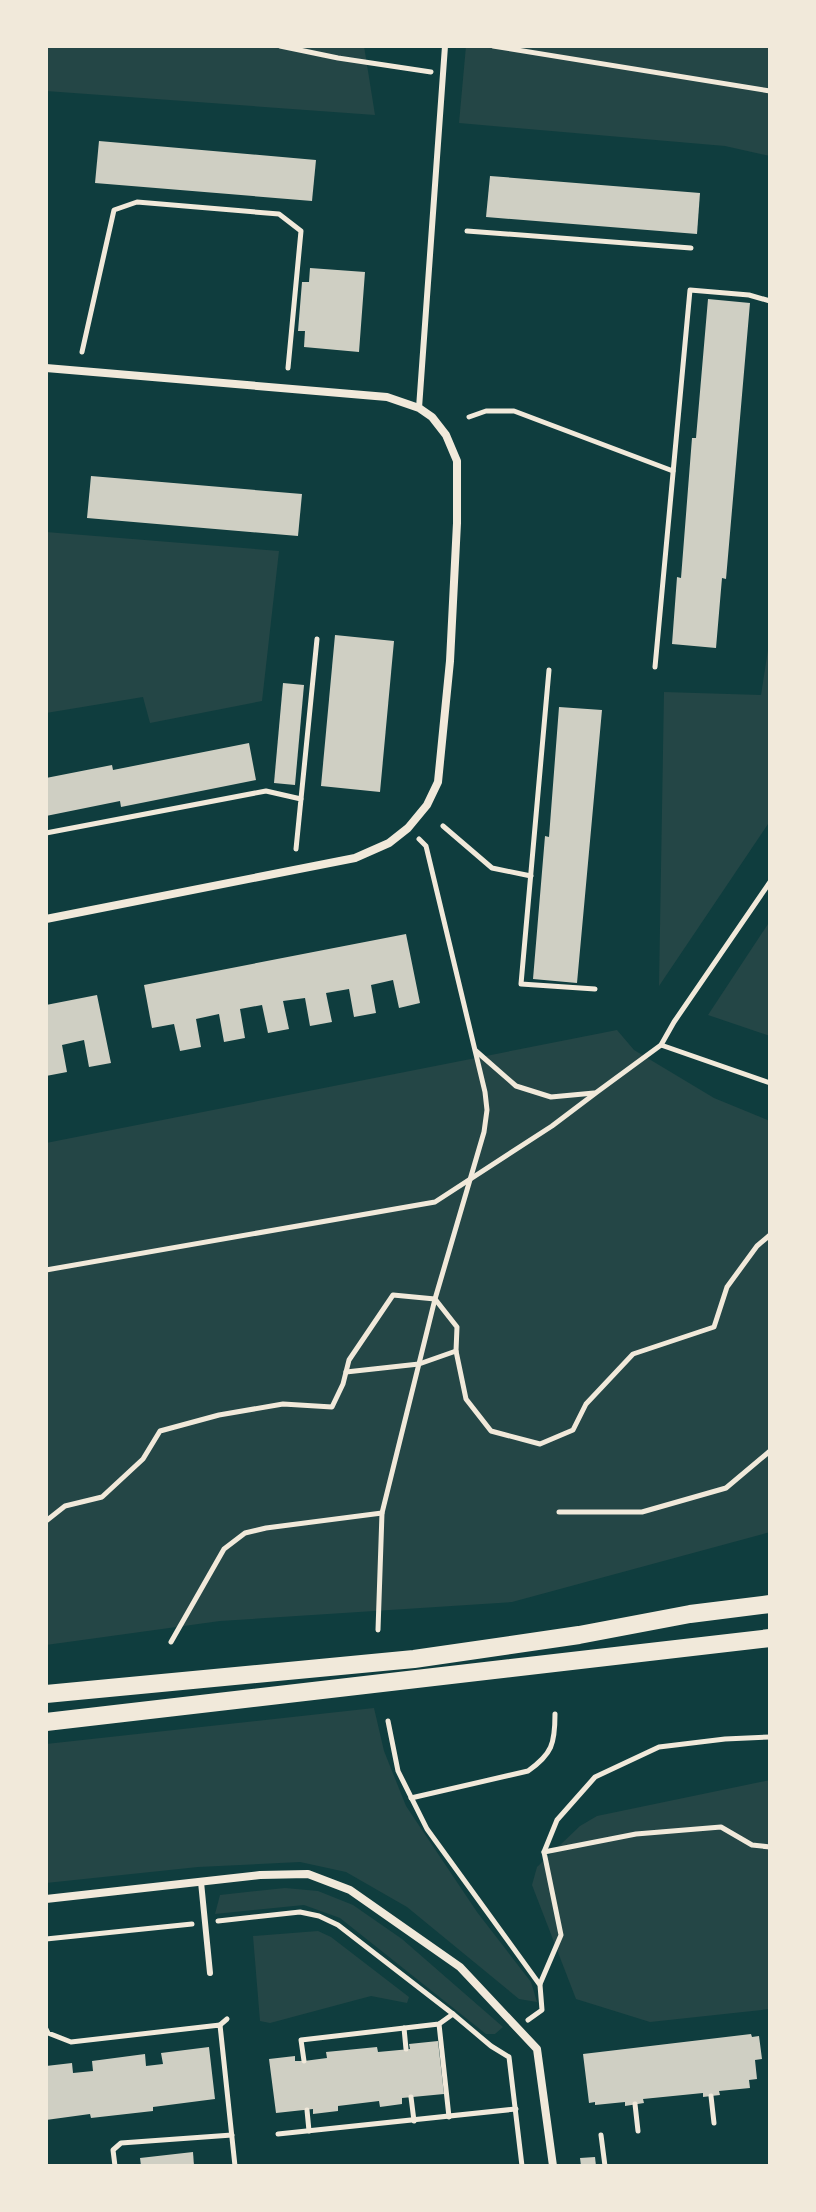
<svg xmlns="http://www.w3.org/2000/svg" width="816" height="2212" font-family="'Source Serif 4',serif">
<style>
.green{fill:#244646}
.building{fill:#cfcfc3}
.lines{fill:none;stroke-linecap:round;stroke-linejoin:round}
.path{stroke:#f1e9da;stroke-width:5}
.service{stroke:#f1e9da;stroke-width:6}
.minor{stroke:#f1e9da;stroke-width:8}
.primary{stroke:#f1e9da;stroke-width:18}
</style>
<rect width="100%" height="100%" fill="#0f3d3e"/>
<g class="green">
<path d="M46,46h318l11,69 -329,-24z"/>
<path d="M466,46h304v110l-45,-10 -266,-23z"/>
<path d="M46,532l233,19 -17,150 -112,22 -7,-26 -97,16z"/>
<path d="M770,637v184l-111,165 5,-294 97,3z"/>
<path d="M770,921v115l-62,-21z"/>
<path d="M617,1030l17,20 80,48 56,23v411l-258,70 -292,19 -174,24v-502z"/>
<path d="M374,1708l10,43 22,55 71,106 54,70 6,20 -18,-3 -112,-92 -61,-35 -46,-10 -102,5 -152,16v-139z"/>
<path d="M770,1780v229l-120,13 -74,-23 -44,-114 5,-18 43,-41 17,-10z"/>
<path d="M285,1888l33,3 35,14 49,34 101,88 -8,7h-9l-146,-116 -36,-13 -89,9 5,-19z"/>
<path d="M318,1931l13,6 78,60 -2,6 -36,-7 -101,27 -10,-2 -7,-85z"/>
</g>
<g class="building">
<path d="M99,141l217,19 -4,41 -217,-18z"/>
<path d="M490,176l210,17 -3,41 -211,-17z"/>
<path d="M310,268l55,4 -6,80 -55,-5 1,-16h-7l4,-49h7z"/>
<path d="M708,299l42,4 -24,276 -4,-1 -6,70 -44,-4 5,-67 4,1 11,-140h4z"/>
<path d="M91,476l211,18 -4,42 -211,-18z"/>
<path d="M335,635l59,6 -14,151 -59,-6z"/>
<path d="M283,683l21,2 -9,100 -21,-2z"/>
<path d="M559,707l43,3 -25,273 -44,-4 12,-143 4,1z"/>
<path d="M249,743l7,37 -135,27 -1,-6 -74,15v-38l66,-13 1,5z"/>
<path d="M406,934l14,69 -21,5 -6,-28 -22,5 5,28 -22,4 -5,-28 -23,4 6,29 -22,4 -5,-28 -22,3 6,28 -21,4 -6,-28 -22,4 5,29 -21,4 -5,-28 -23,5 5,28 -21,4 -6,-27 -22,4 -8,-43z"/>
<path d="M97,995l14,68 -22,4 -5,-27 -22,5 5,27 -21,4v-71z"/>
<path d="M751,2034l1,3 7,-1 3,23 -7,1 2,19 -8,1 1,8 -31,3 1,4 -17,2v-4l-60,6 1,4 -19,3v-4l-30,3v-3l-6,1 -6,-49z"/>
<path d="M438,2041l6,53 -42,4v6l-22,3 -1,-6 -41,5v5l-25,3v-5l-37,4 -7,-54 26,-3v5h9l23,-3 -1,-6 51,-5 1,5 32,-3 -1,-5z"/>
<path d="M209,2047l6,52 -62,8v4l-62,7 -1,-4 -44,6v-54l26,-3 1,10 20,-2 -1,-10 53,-7 1,12 17,-2 -2,-11z"/>
<path d="M193,2152l1,14h-53l-1,-8z"/>
<path d="M595,2157l1,9h-15l-1,-8z"/>
</g>
<g class="lines">
<g class="path">
<path d="M280,46l58,12 93,14"/>
<path d="M493,46l277,45"/>
<path d="M467,231l224,17"/>
<path d="M82,352l32,-142 23,-8 142,12 22,17 -13,137"/>
<path d="M469,417l17,-6h28l159,60"/>
<path d="M655,667l35,-377 59,5 21,6"/>
<path d="M549,670l-28,314 74,5"/>
<path d="M301,799l16,-160"/>
<path d="M443,826l49,42 39,8"/>
<path d="M46,833l220,-42 35,8 -5,50"/>
<path d="M661,1045l109,38"/>
<path d="M476,1051l40,35 35,11 43,-4"/>
<path d="M46,1270l389,-68 117,-76 45,-34 64,-47 13,-23 96,-140"/>
<path d="M346,1372l73,-8 37,-13"/>
<path d="M559,1512h83l84,-24 44,-37"/>
<path d="M46,1521l19,-15 37,-9 41,-38 17,-28 59,-16 64,-11 49,3 11,-23 6,-24 44,-65 42,4 22,28 -1,24 10,48 25,32 49,13 33,-14 13,-26 47,-50 81,-27 13,-40 30,-41 13,-11"/>
<path d="M378,1630l4,-117 53,-214 49,-167 3,-22 -2,-18 -59,-246 -7,-7"/>
<path d="M171,1642l53,-93 21,-16 21,-5 116,-15"/>
<path d="M388,1721l10,50 29,58 113,156 2,25 -14,10"/>
<path d="M411,1798l117,-27c24,-17 27,-27 27,-57"/>
<path d="M544,1852l13,-32 38,-43 64,-30 66,-8 45,-2"/>
<path d="M218,1921l82,-9 19,4 19,9 115,89 38,32 18,11 13,109"/>
<path d="M46,1939l146,-15"/>
<path d="M540,1984l21,-49 -17,-83 92,-18 85,-7 31,18 18,2"/>
<path d="M439,2024l10,93"/>
<path d="M220,2025l7,-6"/>
<path d="M404,2028l2,21"/>
<path d="M46,2029l2,4 23,9 149,-17 15,141"/>
<path d="M304,2061l-3,-21 138,-16 14,-10"/>
<path d="M711,2096l3,27"/>
<path d="M411,2097l3,24"/>
<path d="M635,2104l3,27"/>
<path d="M307,2110l2,21"/>
<path d="M278,2134l238,-25"/>
<path d="M601,2135l4,31"/>
<path d="M115,2166l-2,-16 8,-7 111,-8"/>
</g>
<g class="service">
<path d="M419,408l26,-362"/>
<path d="M201,1882l9,91"/>
</g>
<g class="minor">
<path d="M46,368l341,29 32,11 13,9 14,18 11,26v62l-7,138 -12,121 -11,23 -19,23 -19,15 -34,15 -309,61"/>
<path d="M46,1899l214,-24 48,-1 42,16 110,77 77,82 16,117"/>
</g>
<g class="primary">
<path d="M46,1694l368,-35 165,-24 111,-21 80,-10"/>
<path d="M46,1722l724,-84"/>
</g>
</g>
<rect width="816" height="2212" fill="none" stroke="#f1e9da" stroke-width="96"/>
</svg>
